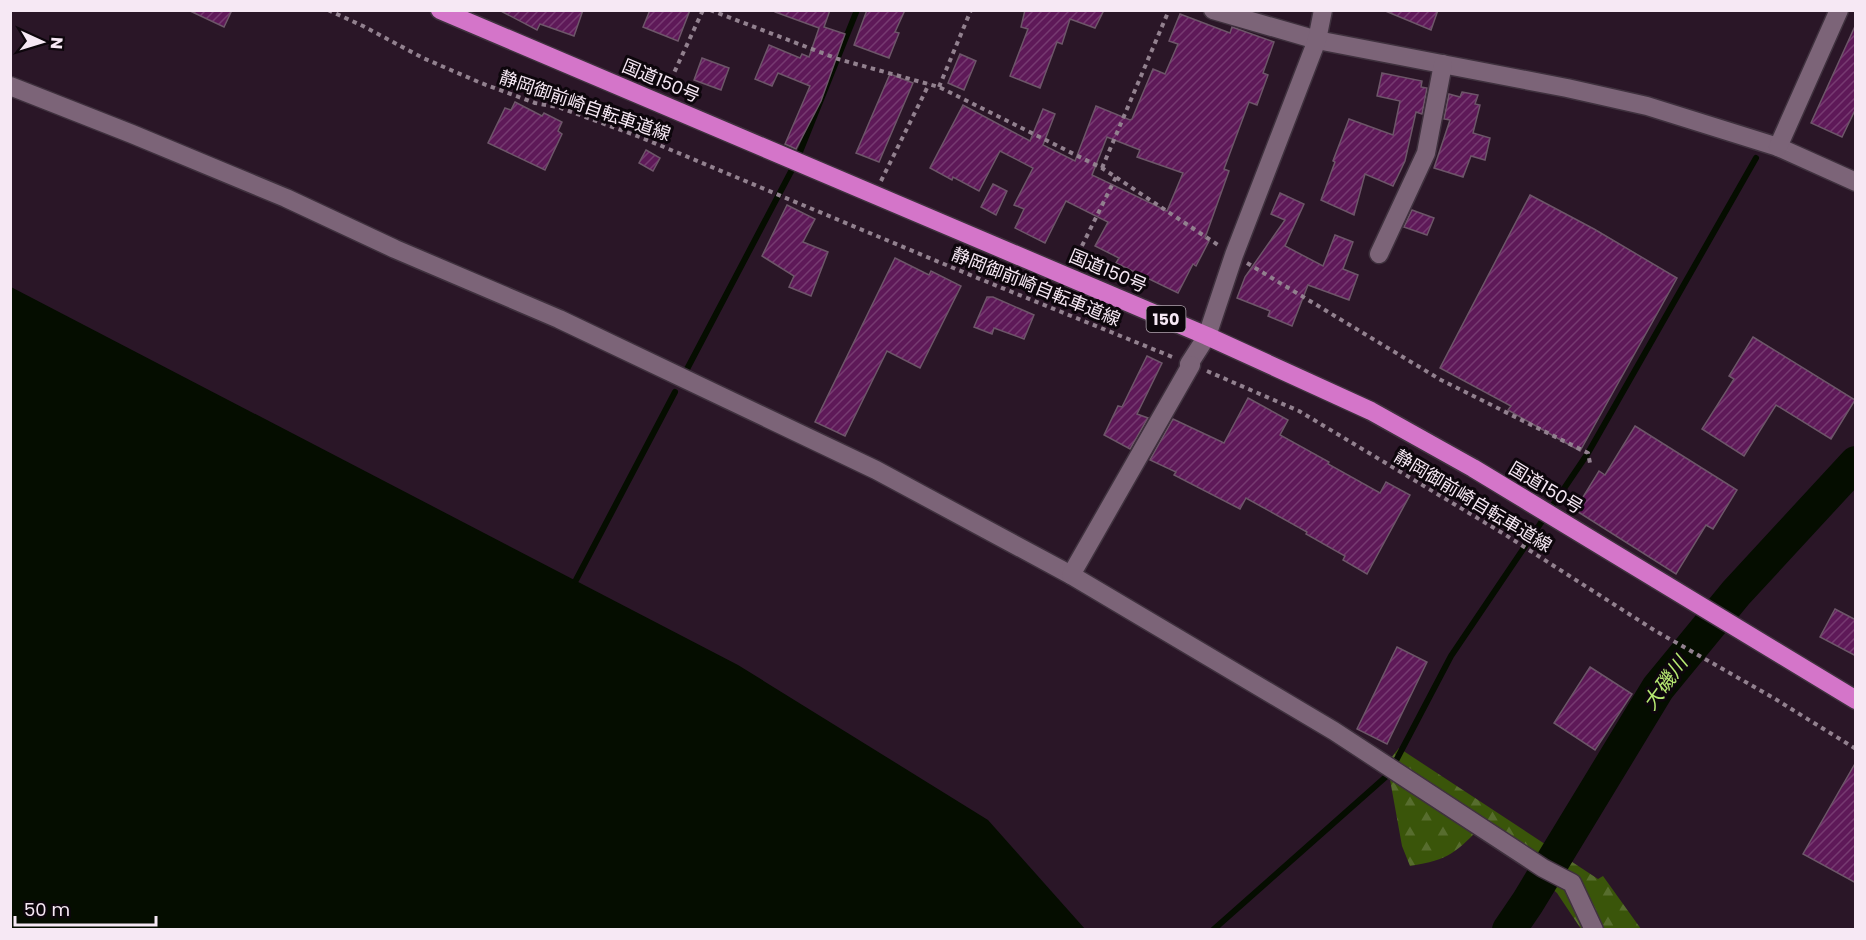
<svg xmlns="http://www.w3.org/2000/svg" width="1866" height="940" font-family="Poppins,'Noto Sans JP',sans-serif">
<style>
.forest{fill:url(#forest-firs)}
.water{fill:#050d00}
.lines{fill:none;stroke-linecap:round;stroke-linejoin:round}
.stream{stroke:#050d00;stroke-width:6}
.river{stroke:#050d00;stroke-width:34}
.building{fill:url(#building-hatch);stroke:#6d5669;stroke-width:1.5;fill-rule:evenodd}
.minor-casing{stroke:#3f313e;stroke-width:21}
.highway-casing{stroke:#3f313e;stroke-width:21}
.path{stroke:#92818f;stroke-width:4;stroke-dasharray:4.5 4.5;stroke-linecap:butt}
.minor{stroke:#7c6478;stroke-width:18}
.highway{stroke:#d475c9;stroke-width:18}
.labels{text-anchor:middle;stroke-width:6;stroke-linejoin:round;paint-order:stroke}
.shield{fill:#0d060c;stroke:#b0a4ae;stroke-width:1.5}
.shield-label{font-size:16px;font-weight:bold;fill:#f6e8f4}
.street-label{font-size:18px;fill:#f6e8f4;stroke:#0d060c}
.water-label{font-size:20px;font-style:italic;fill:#b7e972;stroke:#0d060c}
</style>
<defs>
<pattern id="forest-firs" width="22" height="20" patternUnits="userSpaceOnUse" patternTransform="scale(1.5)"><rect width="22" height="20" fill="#3a550a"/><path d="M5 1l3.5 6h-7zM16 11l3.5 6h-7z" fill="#576d2e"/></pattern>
<pattern id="building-hatch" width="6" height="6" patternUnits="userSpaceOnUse" patternTransform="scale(1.5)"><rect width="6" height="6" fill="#5e1958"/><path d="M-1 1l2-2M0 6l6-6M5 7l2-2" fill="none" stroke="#763a71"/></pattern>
</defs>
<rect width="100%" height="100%" fill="#2a1627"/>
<path class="forest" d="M1399,748l199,131 5,-3 38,53h-60l-24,-36 -47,-39 -26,-30c-28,28 -34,36 -74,42l-8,-20 -15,-83z"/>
<path class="water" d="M11,287l727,378 250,155 97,109h-1074z"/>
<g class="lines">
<g class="stream">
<path d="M686,371l110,-209 61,-152"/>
<path d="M576,580l99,-188"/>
<path d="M1213,930l176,-156 62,-118 137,-203 168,-295"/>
</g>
<path class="river" d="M1509,930l19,-28 130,-214 78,-95 120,-130"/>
</g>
<g class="building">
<path d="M188,10h44l-8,17z"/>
<path d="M499,10h84l-9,26 -34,-12 -3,6z"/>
<path d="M650,10h40l-12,31 -35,-14z"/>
<path d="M775,10h55l-6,17 21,7 -24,67 -25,48 -11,-5 25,-58 -32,-13 -6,13 -17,-7 14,-34 31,13 2,-4 7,3 10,-29 -44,-16z"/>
<path d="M867,10h38l-10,22 4,1 -10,25 -35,-13z"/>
<path d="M1025,10h79l-9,18 -25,-9 -8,25 -5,-2 -17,46 -30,-12 18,-47 -7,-2z"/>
<path d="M1383,10h55l-7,20z"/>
<path d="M1180,14l50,19 2,-6 42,15 -11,31 5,2 -11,30 -8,-3 -25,67 5,2 -24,67 4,3 -13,25 -3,-2 -15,29 -62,-30 3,-5 -24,-12 13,-24 -42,-21 -21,42 -30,-15 9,-19 -10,-4 19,-37 -33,-17 -21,40 -26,-14 -1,3 -22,-12 33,-63 67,36 13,-32 12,5 -12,31 32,16 21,-55 34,14 2,-1 21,-50 12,5 13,-30 -9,-3zM1107,137l33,13 -3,7 46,16 -16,38 -75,-36z"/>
<path d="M1856,24v84l-14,29 -31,-14z"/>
<path d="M960,54l16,7 -12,29 -16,-7z"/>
<path d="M702,58l27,10 -8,22 -27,-10z"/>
<path d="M1382,73l40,8 -1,6 6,1 -5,26 -6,-2 -11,49 -12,25 -28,-12 -11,41 -33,-15 14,-38 -2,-1 16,-42 44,16 7,-34 -23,-5z"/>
<path d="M890,74l23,9 -34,79 -23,-9z"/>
<path d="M1462,92l16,3 -3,9 5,1 -7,28 17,5 -5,22 -14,-4 -8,21 -29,-9 16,-48 -6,-1 5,-25 11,3z"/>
<path d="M515,102l27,14 2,-3 18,9 -4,9 4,3 -17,36 -57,-27 17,-35 6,2z"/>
<path d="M646,150l14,8 -7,13 -14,-8z"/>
<path d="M993,184l14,7 -11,24 -15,-8z"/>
<path d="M1280,193l24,11 -19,42 38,20 12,-31 18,7 -10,27 15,6 -9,25 -41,-15 -16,41 -24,-10 2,-5 -33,-13 8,-21 40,-57 -14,-6z"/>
<path d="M1530,195l64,34 83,49 -97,173 -72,-41 3,-4 -71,-38z"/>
<path d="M787,205l28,14 -12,23 25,10 -17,44 -22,-9 5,-11 -32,-20z"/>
<path d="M1412,210l22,8 -7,17 -23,-8z"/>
<path d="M895,258l34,17 2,-4 30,15 -41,82 -33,-17 -42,85 -30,-14z"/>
<path d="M987,297h6l41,18 -10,24 -30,-11 -2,6 -18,-7z"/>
<path d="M1753,337l102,63 -24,39 -55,-34 -32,51 -42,-27 32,-50 -5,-3z"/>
<path d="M1147,356l15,7 -25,51 11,4 -18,31 -26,-14 14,-29 4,1z"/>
<path d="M1248,398l40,22 -8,15 49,27 -1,2 52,29 6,-11 24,13 -43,79 -24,-14 2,-4 -39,-22 1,-2 -61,-34 -6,11 -66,-34 2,-3 -26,-12 23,-41 51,24z"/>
<path d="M1635,426l102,64 -24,39 -7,-4 -30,49 -101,-64 24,-39 6,4z"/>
<path d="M1835,609l21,11v36l-36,-19z"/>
<path d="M1397,647l30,15 -40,82 -30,-15z"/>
<path d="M1590,667l42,27 -37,56 -41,-27z"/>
<path d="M1856,762v121l-53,-29z"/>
</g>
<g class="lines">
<defs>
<g id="minor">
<path d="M1213,10l104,30 250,48 80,18 131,41 78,35"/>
<path d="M10,86l122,48 154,64 109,51 164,70 317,151 195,105"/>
<path d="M1778,147l61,-137"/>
<path d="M1379,254l47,-101 17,-89"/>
<path d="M1189,364l18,-28 27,-81 83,-215 6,-30"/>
<path d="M1191,365l-120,210 263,156 209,137 29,15 22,47"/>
</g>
<path id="highway" d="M440,10l767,326 164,75 102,57 383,232"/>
</defs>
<use href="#minor" class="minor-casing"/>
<use href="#highway" class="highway-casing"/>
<g class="path">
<path d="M328,10l35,16 60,32 58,25 54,20 23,4 82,30 335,140 200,81"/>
<path d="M710,10l128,49 101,28 163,81 119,79"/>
<path d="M939,87l32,-77"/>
<path d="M667,88l36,-78"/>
<path d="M1102,168l67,-158"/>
<path d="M881,181l48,-97"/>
<path d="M1074,262l42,-85"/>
<path d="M1247,263l194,117 147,73 2,10"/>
<path d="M1207,371l92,40 205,123 150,96 118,67 84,52"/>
</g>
<use href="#minor" class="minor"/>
<use href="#highway" class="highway"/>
</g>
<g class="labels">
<rect class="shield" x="1146.5" y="306" width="39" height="26" rx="4.5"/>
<g class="shield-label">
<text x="1166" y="325">150</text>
</g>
<g class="street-label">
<text transform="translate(661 81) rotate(23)" y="6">国道150号</text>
<text transform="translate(585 106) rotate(19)" y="6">静岡御前崎自転車道線</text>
<text transform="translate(1108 271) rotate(23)" y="6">国道150号</text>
<text transform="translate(1036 287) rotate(22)" y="6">静岡御前崎自転車道線</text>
<text transform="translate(1546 488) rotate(31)" y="6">国道150号</text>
<text transform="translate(1473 501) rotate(31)" y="6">静岡御前崎自転車道線</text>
</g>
<g class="water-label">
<text transform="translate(1665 683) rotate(-54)" y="7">大磯川</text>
</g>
</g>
<rect width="1866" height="940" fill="none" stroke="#f6e8f4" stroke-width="24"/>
<g transform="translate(42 42) rotate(94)" stroke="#0d060c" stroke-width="4.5" paint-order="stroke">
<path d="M0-4.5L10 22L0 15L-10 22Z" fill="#f6e8f4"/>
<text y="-9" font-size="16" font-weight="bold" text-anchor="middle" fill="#f6e8f4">N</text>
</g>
<path d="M15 916v9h141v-9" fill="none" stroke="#f6e8f4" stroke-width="3"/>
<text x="24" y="916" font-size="18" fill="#f6e8f4" stroke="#0d060c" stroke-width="4.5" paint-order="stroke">50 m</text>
</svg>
